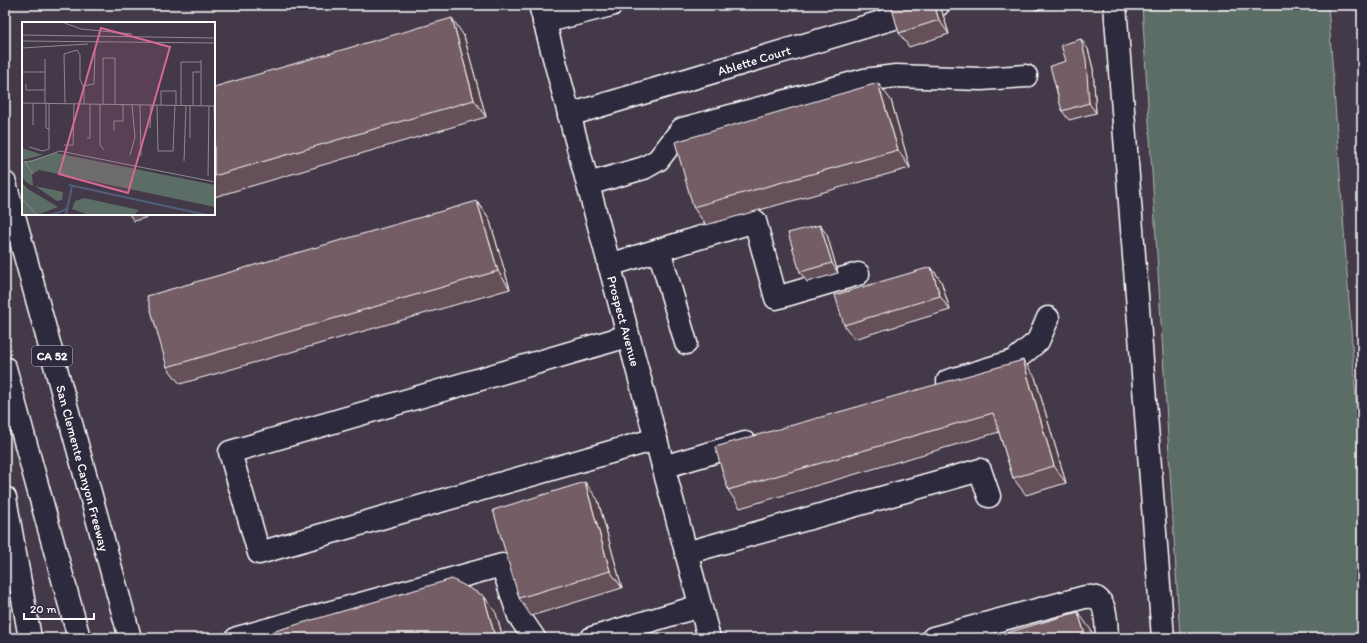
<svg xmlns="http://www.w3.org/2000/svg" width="1367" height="643" font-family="Itim,sans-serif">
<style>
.green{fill:#5c6d65;stroke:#aeb6b2}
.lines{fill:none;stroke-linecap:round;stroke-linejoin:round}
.minor-casing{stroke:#fff;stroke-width:25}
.major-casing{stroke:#fff;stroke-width:25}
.highway-casing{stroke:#fff;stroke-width:25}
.minor{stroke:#2f2a3d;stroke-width:22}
.major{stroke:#2f2a3d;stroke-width:22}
.highway{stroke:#2f2a3d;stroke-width:22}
.wall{fill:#655058;stroke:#fff}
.shaded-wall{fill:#524147;stroke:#fff}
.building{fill:#755d66;stroke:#fff}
.labels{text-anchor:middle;stroke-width:3;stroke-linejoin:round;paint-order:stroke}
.shield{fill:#2f2a3d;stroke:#c1bfc5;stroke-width:1}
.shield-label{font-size:12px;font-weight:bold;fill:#fff}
.street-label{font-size:13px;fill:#fff;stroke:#2f2a3d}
.inset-river{fill:none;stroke:#505e7a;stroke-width:2}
.inset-road{fill:none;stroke:#8f8892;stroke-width:1}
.view{fill:#d76994;fill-opacity:0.15;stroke:#d76994;stroke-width:2}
.inset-edge{fill:none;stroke:#fff;stroke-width:2}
</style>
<rect width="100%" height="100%" fill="#443949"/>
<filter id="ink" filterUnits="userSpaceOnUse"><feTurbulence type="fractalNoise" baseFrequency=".025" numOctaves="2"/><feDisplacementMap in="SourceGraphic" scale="8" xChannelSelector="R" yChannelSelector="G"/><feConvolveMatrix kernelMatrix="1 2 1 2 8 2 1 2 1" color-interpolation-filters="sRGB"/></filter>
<g filter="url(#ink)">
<path class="green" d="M1142,5h186l34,479v154h-182z"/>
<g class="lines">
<defs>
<g id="minor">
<path d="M1115,5l48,633"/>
<path d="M544,22l67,-17"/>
<path d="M569,115l369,-110"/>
<path d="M588,184l56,-16 14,-8 24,-31 182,-49 32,-4 85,3 45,-3"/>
<path d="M659,250l27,93"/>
<path d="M609,265l146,-44 21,77 82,-24"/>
<path d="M628,336l-398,116 29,101 397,-114"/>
<path d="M948,381l66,-20 24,-20 10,-23"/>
<path d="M663,467l82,-24"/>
<path d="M686,553l294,-83 9,26"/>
<path d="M237,638l265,-73 17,51 15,22"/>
<path d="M592,638l108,-32"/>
<path d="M933,638l152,-41c2,0 7,-1 9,0 14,5 12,30 13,41"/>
</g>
<path id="major" d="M540,5l169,633"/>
<g id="highway">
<path d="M5,183l125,455"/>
<path d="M5,368l74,270"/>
<path d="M5,498l25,140"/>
</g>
</defs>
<use href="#minor" class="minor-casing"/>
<use href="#major" class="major-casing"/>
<use href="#highway" class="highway-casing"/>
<use href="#minor" class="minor"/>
<use href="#major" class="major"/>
<use href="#highway" class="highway"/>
</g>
<g class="wall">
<path d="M940,5l9,29 -40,13 -10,-14z"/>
<path d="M1032,5h25l-21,5z"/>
<path d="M464,36l22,81 -272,80v-110z"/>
<path d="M1088,49l5,20 3,44 -27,7 -7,-9 4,-50z"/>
<path d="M891,100l19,68 -204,57 -13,-18z"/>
<path d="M477,201l12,17 21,71 -330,95 -13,-17z"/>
<path d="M129,214h29l-24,7z"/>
<path d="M827,235l11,38 -31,9 -7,-10z"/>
<path d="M931,267l10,14 9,29 -96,29 -10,-14z"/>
<path d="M1035,377l31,106 -40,12 -13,-17 -14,-46 -259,76 -12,-18z"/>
<path d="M598,500l24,88 -91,28 -12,-18z"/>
</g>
<g class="shaded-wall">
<path d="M934,5h6l9,29 -10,-14z"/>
<path d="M452,18l12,18 22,81 -12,-17z"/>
<path d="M1081,39l7,10 5,20 3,44 -7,-10z"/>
<path d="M878,83l13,17 19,68 -12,-18z"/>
<path d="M477,201l12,17 21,71 -12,-18z"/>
<path d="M820,225l7,10 11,38 -6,-10z"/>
<path d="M931,267l10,14 9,29 -10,-14z"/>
<path d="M1023,360l12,17 31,106 -12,-17z"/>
<path d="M585,482l13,18 24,88 -12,-17z"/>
<path d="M484,596l12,17 7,25h-7l-1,-1z"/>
<path d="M1078,612l13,18 2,8h-7z"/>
</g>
<g class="building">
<path d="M891,5h43l5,15 -40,13z"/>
<path d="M452,18l22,82 -260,76v-89z"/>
<path d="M1081,39l5,20 3,44 -27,8 -12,-45 16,-5 -5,-16z"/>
<path d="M878,83l20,67 -205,57 -18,-65z"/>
<path d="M477,201l21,70 -331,96 -20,-71z"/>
<path d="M820,225l12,38 -32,9 -12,-39z"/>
<path d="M931,267l9,29 -96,29 -9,-30z"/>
<path d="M1023,360l31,106 -41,12 -20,-65 -265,77 -13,-43z"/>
<path d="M585,482l25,89 -91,27 -26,-88z"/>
<path d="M452,579l32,17 11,41 -3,1h-241z"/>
<path d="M1078,612l8,26h-97z"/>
</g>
</g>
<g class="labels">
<rect class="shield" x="32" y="346" width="40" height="20" rx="3"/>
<g class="shield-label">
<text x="52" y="360">CA 52</text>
</g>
<g class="street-label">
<text transform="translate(754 60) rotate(-17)" y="5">Ablette Court</text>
<text transform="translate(624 321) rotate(75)" y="5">Prospect Avenue</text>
<text transform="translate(83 468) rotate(75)" y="5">San Clemente Canyon Freeway</text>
</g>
</g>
<g transform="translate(22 22)">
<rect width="193" height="193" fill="#443949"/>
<path d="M0,126l21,7 -21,5zM34,131l159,32v22l-176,-37 -7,4 1,12 -7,-4 -4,-5v-14zM0,161l6,6 30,18 -21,8h-15zM13,164l28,6 -1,8 -5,1zM62,176l55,12 -5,5h-45l-17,-6 3,-8z" fill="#5c6d65"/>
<path class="inset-river" d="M47,163l138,30M29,193l14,-5 3,-4M44,193l6,-29"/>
<path class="inset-road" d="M40,0l19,7 51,5M0,13l193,3M0,19l193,2M0,26l66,-4M23,37v44M179,38v45M0,50h23M4,62v6h19M61,64l11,-2 1,-33M0,81v40M0,81l193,3M24,81v25l3,1M43,81l-1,-49 13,-4 3,5v24l4,10v15M78,82v41l4,5M81,82v-46h12v46M118,83l1,51M135,83l1,46h15l2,-46M139,83v-14h15v14M159,83v-43h20M171,83v-33h8M192,84l1,37M11,103v-22M128,106l1,-23M92,109v-10h9v-17M65,116h3v-34M168,116v-33M42,123h9l1,-41M7,125l14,4 6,-2v-46M108,133l5,-18 -3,-32M162,139l2,-56M0,140l10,-1 28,-10 155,31M3,140l8,12M186,154l1,-70M0,177l15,16"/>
<path class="view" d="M79,6l69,19 -42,146 -69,-19z"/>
<rect width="193" height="193" class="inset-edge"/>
</g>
<rect width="1367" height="643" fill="none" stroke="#2f2a3d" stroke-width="20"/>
<rect x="10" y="10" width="1347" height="623" fill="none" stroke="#fff" stroke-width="1.5" filter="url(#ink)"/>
<path d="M24 613v6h70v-6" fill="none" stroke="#ffffff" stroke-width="2"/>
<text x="30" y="613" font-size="12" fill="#ffffff" stroke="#2f2a3d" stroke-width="3" paint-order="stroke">20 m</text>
</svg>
